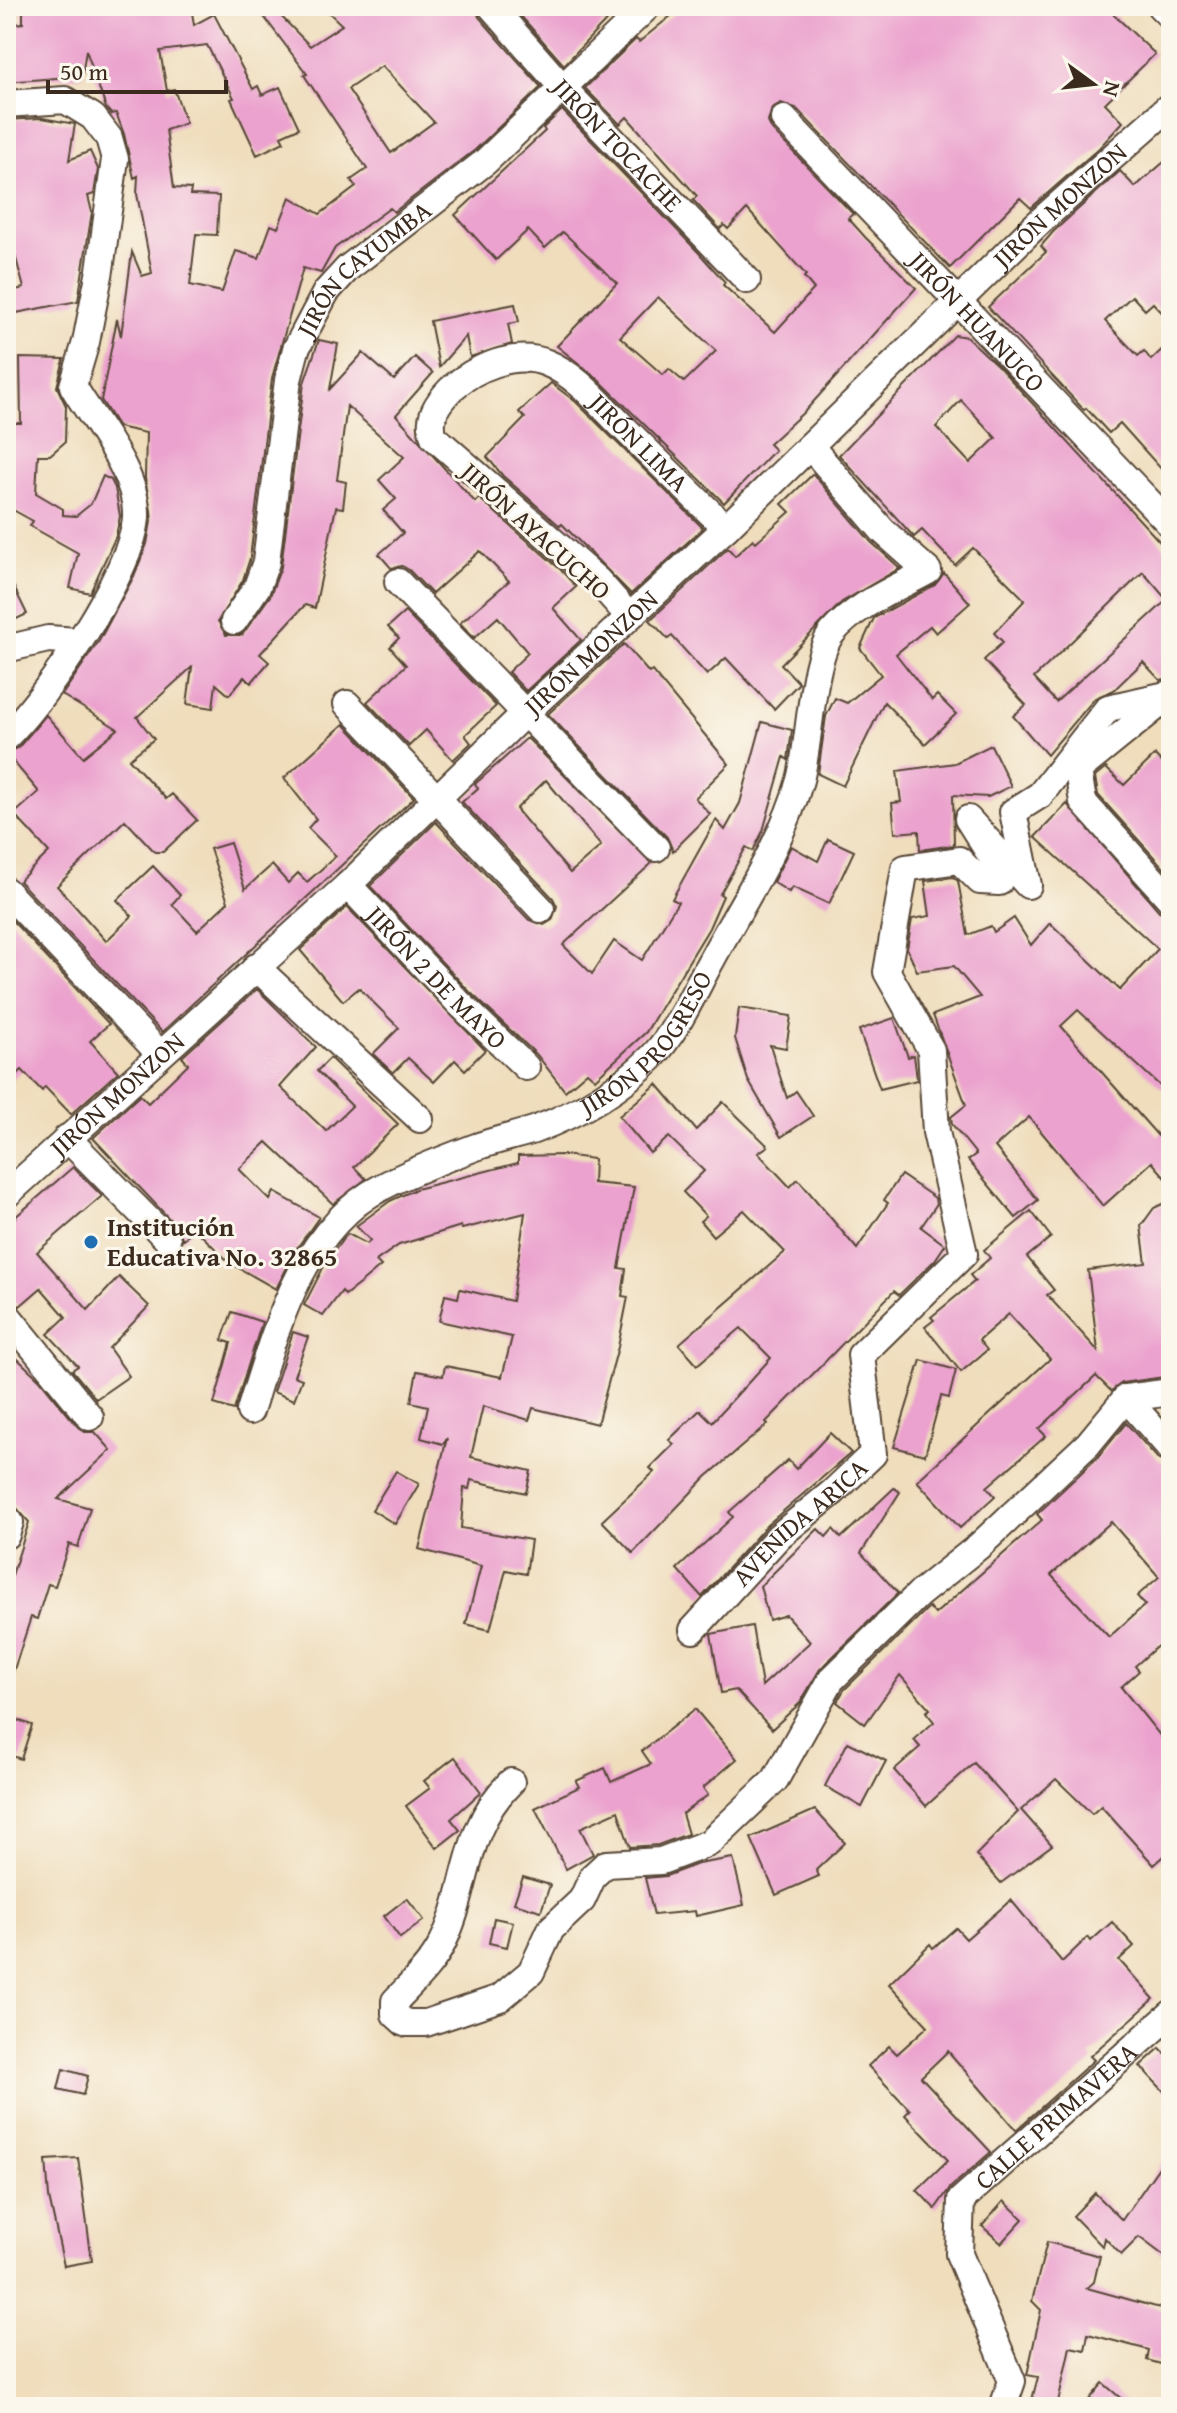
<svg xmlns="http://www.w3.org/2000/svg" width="1177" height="2413" font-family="'Gentium Book Plus',serif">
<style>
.building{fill:#eba2ce;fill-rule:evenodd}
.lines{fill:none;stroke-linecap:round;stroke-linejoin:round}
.minor-casing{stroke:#564536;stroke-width:30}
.minor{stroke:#fff;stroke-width:26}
.poi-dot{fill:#1f6fb2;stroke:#fbf7ec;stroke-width:3}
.labels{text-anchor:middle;stroke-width:6;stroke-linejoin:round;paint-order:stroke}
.street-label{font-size:26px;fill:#3b2a1e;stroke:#fbf7ec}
.poi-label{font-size:26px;font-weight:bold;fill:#3b2a1e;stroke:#fbf7ec;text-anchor:start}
</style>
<rect width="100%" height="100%" fill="#fbf7ec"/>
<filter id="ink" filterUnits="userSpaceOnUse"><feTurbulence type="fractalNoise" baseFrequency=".0125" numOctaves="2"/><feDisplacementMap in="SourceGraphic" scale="16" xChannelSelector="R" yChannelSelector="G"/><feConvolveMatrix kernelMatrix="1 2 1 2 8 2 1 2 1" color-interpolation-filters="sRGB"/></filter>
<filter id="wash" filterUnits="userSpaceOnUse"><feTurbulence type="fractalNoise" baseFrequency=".006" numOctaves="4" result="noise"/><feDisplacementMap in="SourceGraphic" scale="32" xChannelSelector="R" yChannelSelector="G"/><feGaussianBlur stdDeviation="1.8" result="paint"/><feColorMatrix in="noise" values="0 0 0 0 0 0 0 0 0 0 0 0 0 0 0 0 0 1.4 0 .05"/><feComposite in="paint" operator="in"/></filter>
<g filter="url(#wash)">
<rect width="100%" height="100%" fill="#efddbc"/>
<g id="blocks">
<g class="building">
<path d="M23,6h168l3,19 20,-11 39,75 5,-3 4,9 18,-8 19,41 -18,8 3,6 -27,13 -26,-56 3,-1 -27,-53 -47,6 7,40 7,-2 12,34 -20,7 8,58 17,1 -1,6 29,1 -2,39 -21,-1 -6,51 32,7 14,-41 23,7 12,-33 7,3 12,-31 30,17 36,-27 -5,-7 16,-11 -63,-94 3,-1 -51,-68h15l39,40 32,-21 -20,-19h153l4,11 62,70 -66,63 -81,62 -4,-4 -55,40 -14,25 -18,-5 -31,110 -22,180 -7,22 -25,41 8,14h16l28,-39 11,-29 23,-184 15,-43 19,4 -8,45 33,-36 31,27 21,-23 18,16 -37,42 79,87 4,-4 82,72 15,17 -23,21 28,32 -55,51 -18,-19 20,-19 -30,-36 -24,21 -14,-15 49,-42 -29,-30 -48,43 -23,-24 -7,-4 -11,2 -12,-14 24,-21 -20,-23 13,-11 -17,-19 25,-23 -57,-51 -10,74 9,2 -3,26 -7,-1 -21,101 -10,-3 -45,49 9,8 -18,21 -7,-6 -15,18 -13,-11 -3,24 -26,-4 5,-37 -55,50 17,22 -25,20 37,40 6,-5 25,26 -34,32h-8l-30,-32 -68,66 49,55 26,-25 -15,-16 36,-34 27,29 -8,9 25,27 31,-29 -18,-53 20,-6 15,46 27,-24 16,18 10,-10 9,9 29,-26 -28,-28 8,-9 -32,-41 60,-54 70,74 -252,234 -143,-151 30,-29 -35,-38 25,-22 -33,-39 12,-5 28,-33 37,42 35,-28 -56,-34 37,-54 35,-65 13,-32 5,-28 -7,-38 1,-45 -28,-6 -17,-27 16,-81 4,17 11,-84 10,24 10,-3 -15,-79 1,-18 -4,2 -10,-44 -8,-21 -5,1 -5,-6 -20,-58 -4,26 -76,6v-57l17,-2zM382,66l52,56 -43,31 -43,-64z"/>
<path d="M512,6h108l-56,59z"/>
<path d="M683,6h422l50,48 -50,49 18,19 -24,26 -68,60 -11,-10 -70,70 -154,-160 -15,-5 -9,5 -4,14 4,8 81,84 -5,4 17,19 51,51 -110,122 -37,34 6,6 -51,53 -126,-124 -41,-33 60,-63 -54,-51 -18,16 -17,-18 -32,30 -41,-45 90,-84 -2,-3 19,-18 137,143 26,29 -2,3 52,47 39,-43 -10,-12 2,-2 -59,-66 -19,20 -4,-4 -4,4 -27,-29 4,-4 -70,-79 -7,7 -35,-36 51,-49 3,3zM658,297l58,54 -32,31 -15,-13 -6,6 -43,-38z"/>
<path d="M42,118l33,6 -6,36 21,-9 8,18 -4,25 -6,2 4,16 -14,89 -62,12 -5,-22 13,-3 -18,-66v-102z"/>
<path d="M1171,156v166l-18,-19 -8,7 -13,-14 -27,25 33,35 6,-5 7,9 20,-19v139l-51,-57 -11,10 -23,-25 -2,2 -96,-103 58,-55 -5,-6 12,-14 67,-61 15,16z"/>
<path d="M515,304l4,18 -11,2 4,20 -42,13 -4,-21 -27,31 -9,-46z"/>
<path d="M955,335l12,2 32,30 172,187v124l-11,2 -17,-18 -29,28 -19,8 -48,57 -34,-39 13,-11 -42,-45 19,-18 -9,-9 31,-33 -52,-52 -18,17 -33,-35 -8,7 -75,-82zM961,400l35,38 -26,25 -34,-36zM1143,572l24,28 -111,102 -22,-24z"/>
<path d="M20,358l44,1 -7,28 9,19 -1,36 -15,13h-12l-2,38 27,16v6l13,1 15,-12 12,-28 8,4 4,8 5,28 -4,20 -26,57 -20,-5 8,-35 -48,-27 3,-5 -27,-15v-83h15z"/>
<path d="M551,383l25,19 127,126 -72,66 -69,-70 -2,2 -57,-50 -16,-19 38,-39 -6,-6z"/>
<path d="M813,474l58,68 29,26 -58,34 -61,62 18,19 -25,26 -48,-51 -19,17 -35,-39 -4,3 -18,-19 78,-72 7,8 18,-17 3,3 34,-30 -8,-8z"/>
<path d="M6,571l21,43 -21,10z"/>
<path d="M944,573l26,30 -34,30 -6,-7 -34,28 36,46 5,-5 19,19 -31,30 -41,-42 -41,84 -25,-12 8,-58 9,-18 12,5 34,-28 -21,-27 14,-30 61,-33z"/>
<path d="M405,612l91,94 -31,29 6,8 -18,17 -27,-30 -17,16 -42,-44 39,-37 -16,-18 9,-9 -11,-11z"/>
<path d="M624,644l25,29 3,-2 77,93 -34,34 15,16 -37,37 -6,-14 -119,-123z"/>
<path d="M762,722l30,8 -4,30 -4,-3 -21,74 -10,20 -7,-4 -26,47 3,2 -14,32 -63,104 -51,47 -8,-7 -22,19 -28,-36 -67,-63 -100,-106 66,-64 93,98 15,5 8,-5 5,-14 -4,-8 -91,-96 16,-14 -3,-4 52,-46 125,125 -89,82 29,29 22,-33 28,19 36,-58 -6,-3 44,-79 9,10 15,-27zM546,780l55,66 -31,27 -54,-64z"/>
<path d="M991,745l20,41 -23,11 -35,-2 1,50 -34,5 -1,-19 -24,2 -3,-30 9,-1 -4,-31 58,-8z"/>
<path d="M1155,755l16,17v104l-73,-81 -3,-18 11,-9 18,17z"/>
<path d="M1067,804l92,107 12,5v180l-93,-86 -17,16 97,110 13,-12v60l-19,-22 -49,44 -74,-89 -34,30 43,53 -22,18 -48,-58 8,-6 -24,-30 -1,-7 15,-12 -33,-90 47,-18 -26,-31 -37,5 -10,-22 5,-30 18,-3 -5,-35 28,-4 5,4 10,54 23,-9 3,6 20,-14 17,27 19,-22 70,67 38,-41 -123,-112z"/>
<path d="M828,839l26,12 -25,53 -37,-17 -3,5 -16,-10 18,-36 27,15z"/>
<path d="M347,907l138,143 -20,20 -10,-10 -21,22 -26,-24 -15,15 -20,-19 26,-26 -40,-40 -16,13 -43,-51z"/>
<path d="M6,914l103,110 -19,17 28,31 -47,42 -26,-27 -3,4 -20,-21 -16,15z"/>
<path d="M257,989l59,58 -36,40 46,44 26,-25 -35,-35 13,-13 68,66 -44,43 12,12 -33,25 -66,-62 -28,27 31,31 4,-8 45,25 -22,31 -21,41 -46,-26 -36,-35 -11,12 -5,-12 -85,-90 47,-43 8,8 40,-39 -6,-7z"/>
<path d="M739,1008l52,8 -5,32 -16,-3 17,53 9,-7 17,25 -32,21 -33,-57 -13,-42z"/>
<path d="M894,1018l14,39 6,-2 3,25 -37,9 -21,-59z"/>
<path d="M657,1084l39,46 27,-28 45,44 -10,7 32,34 8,-8 59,70 31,-46 -4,-3 17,-25 34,23 1,7 -15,22 24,18 -10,15 -36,35 -5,-4 -128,131 2,2 -62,53 -73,76 -31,-32 52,-49 -4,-4 24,-24 -5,-4 31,-30 12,12 59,-64 -30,-30 -44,37 -18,-21 106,-92 -41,-42 -31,26 -13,-15 6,-5 -23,-24 21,-21 -35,-34 -19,16 -31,-37z"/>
<path d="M563,1155l31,4 -1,24 41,4 -15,81 7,1 -4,27 6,1 -10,50 -21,77 -64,-16 -4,12 -46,-14 -12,51 60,14 -5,22 -55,-13 -2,9 -5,-1 -3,40 70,12 -5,34 -20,-4 -16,60 -24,-6 15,-58 -62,-17 28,-111 -4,6 -22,-6 7,-32 -17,-4 6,-31 26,5 2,-10 57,11 10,-40 -73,-16 6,-26 13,3 2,-9 52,12 13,-88 -63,16 -1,-3 -62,19 -23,16 5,5 -19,16 -17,13 -3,-4 -19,25 -19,-11 21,-41 18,-25 5,-5 19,10 3,-4 -14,-14 34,-25 26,-12 102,-26v-7z"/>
<path d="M73,1167l29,29 -65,56 51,58 31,-33 30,29 -40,42 20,28 -33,23 -24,-29 6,-4 -30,-32 18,-17 -25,-29 -21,18 -14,-8v-73z"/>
<path d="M1171,1200v176l-49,7 -11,8 -15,-15 -57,53 7,7 -59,51 8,9 -35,32 -43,-47 133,-122 -41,-45 -30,26 8,10 -26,22 -36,-45 9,-7 -3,-3 44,-36 -5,-6 20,-17 -6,-8 47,-39 20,26 -24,20 27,33 -7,5 51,56 -10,-81 58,-7 -5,-37 13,-18z"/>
<path d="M232,1312l30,10 -28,88 -20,-6 17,-61 -9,-3z"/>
<path d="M293,1332l15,5 -14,39 8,3 -8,21 -21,-8z"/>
<path d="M6,1348l34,32 38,47 7,5h10l16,18 -53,49 32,9 -12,39 -9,-3 -14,42 -7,-2 -11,35 -6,-2 -21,65 -4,-1v-87l23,-72 -23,-26z"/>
<path d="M921,1360l35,10 -7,28 -8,-2 -16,59 -31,-8z"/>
<path d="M1126,1423l33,37 12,5v169l-36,32 4,5 -18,16 50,62v101l-17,15 -53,-59 -9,8 -36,-35 -35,31 31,35 -51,38 -25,-28 42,-43 -44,-49 -48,43 -32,-36 26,-23 -6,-7 20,-18 -8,-10 4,-3 -30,-34 -35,49 -28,-22 7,-12 85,-83 6,7 107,-94 -5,-6 62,-58zM1111,1522l48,55 -22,19 8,9 -36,32 -58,-62z"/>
<path d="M830,1433l21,20 -84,72 -65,72 -25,-28 56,-52 -4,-5 59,-52 8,9z"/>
<path d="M396,1471l23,13 -24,40 -23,-14z"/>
<path d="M894,1488l6,4 -39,61 37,40 -78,76 -20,34 -28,26 -36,-39 -15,3 -10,-59 41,-8 10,60 48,-44 -24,-27 -17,5 -9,-34 58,-57 8,8 7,-8 8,9z"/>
<path d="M695,1709l42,50 -34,29 5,7 -26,19 6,20 -30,11 -28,2 -12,-36 -38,17 13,26 -27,15 -31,-61 44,-21 -3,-6 29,-13 6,14 40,-18 -9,-13z"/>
<path d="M6,1716l26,9 -11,34 -15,-5z"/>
<path d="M848,1742l38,19 -24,46 -37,-21z"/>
<path d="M455,1757l26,35 -30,27 9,11 -23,18 -31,-42 24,-18 -6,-7z"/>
<path d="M815,1810l30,33 -29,27 3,6 -43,19 -25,-57z"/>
<path d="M733,1858l11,47 -48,11 -1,-5 -41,4 -9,-37 21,-2 32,-12z"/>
<path d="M523,1877l27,8 -9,26 -27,-8z"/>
<path d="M407,1898l17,22 -24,18 -16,-22z"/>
<path d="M1011,1900l51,62 26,-25 3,4 21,-19 22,24 -15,14 35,39 -64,57 4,4 -78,70 -68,-79 -27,26 70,75 -41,36 -15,21 -18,-19 31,-30 -43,-45 5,-5 -42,-44 21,-20 8,8 31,-28 -39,-42 41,-40 3,4 23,-20 10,11z"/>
<path d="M494,1918l19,4 -6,25 -18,-4z"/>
<path d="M1160,2048l11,11v40l-31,-33z"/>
<path d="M63,2069l25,7 -5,19 -25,-6z"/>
<path d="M1171,2150v111l-32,-24 -18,18 -16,-17 -2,9 -30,-31 22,-23 27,27z"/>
<path d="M78,2158l14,103 -28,5 -15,-69 -3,-37z"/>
<path d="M1004,2201l19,18 -22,24 -19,-17z"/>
<path d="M1047,2242l53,14 -6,26 -7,6 84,23v56l-24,-7 2,-10 -61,-16 -3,16 -15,-3 -13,60h-27l8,-30 -11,-2 14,-65 -9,-9z"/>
<path d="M1103,2383l28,24h-48z"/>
</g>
</g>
</g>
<g filter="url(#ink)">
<use href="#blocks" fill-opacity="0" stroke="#564536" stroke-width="2"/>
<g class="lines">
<defs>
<g id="minor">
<path id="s1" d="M491,6l72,82 184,192"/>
<path d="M1160,6l11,11"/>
<path d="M6,104l59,-4 28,17 16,21 6,21 -15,111 -14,72 -13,44c21,37 65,86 63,131 -3,55 -90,181 -130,220"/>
<path id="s2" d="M784,119l387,406"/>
<path d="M398,582l258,266"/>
<path id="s3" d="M629,616l-32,-36 -163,-143c-7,-19 3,-34 17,-48 23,-21 64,-39 96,-26 28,11 53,41 74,62 35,35 70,69 105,103"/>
<path id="s4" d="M234,621l23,-34 9,-25 22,-182 8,-31 30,-57 22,-24 137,-106 163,-156"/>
<path d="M6,649l42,-10 30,2"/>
<path d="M1168,697l-90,73 5,32 88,98"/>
<path d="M347,704l194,205"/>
<path id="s5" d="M348,885l111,118 67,64"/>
<path d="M6,891l153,162"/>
<path d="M256,967l164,152"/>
<path d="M67,1138l100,101"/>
<path id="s6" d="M6,1195l342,-310 177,-172 201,-185 310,-303 135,-120"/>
<path d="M6,1314l84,103"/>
<path d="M1126,1398l45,51"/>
<path id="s7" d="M250,1411c25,-79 51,-182 132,-224 24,-13 67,-30 94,-40 19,-7 39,-11 58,-17 43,-16 86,-41 118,-73 26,-27 42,-66 60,-98 31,-58 70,-115 88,-179 10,-36 11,-121 32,-147 23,-28 65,-45 96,-62l-45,-40 -73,-85"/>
<path d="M6,1517l4,5 -4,13"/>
<path id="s8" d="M693,1630l86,-94 54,-44 40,-38 -12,-99 103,-101 -28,-122 -5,-82 -44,-78 18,-104 54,-8 21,21 19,1 3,-9 -34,-54 60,66 -15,-73 27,-17 68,-87 63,-14"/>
<path d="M511,1782c-49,48 -41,106 -69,162 -11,22 -30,39 -47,57v13l10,9h21l74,-25 31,-26 20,-43 31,-29 11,-24 13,-12 55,-3 48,-18 66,-63 56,-100 88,-86 60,-48 109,-102 38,-46 45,-6"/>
<path id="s9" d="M1003,2407l9,-26 -53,-127 2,-54 210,-186"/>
</g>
</defs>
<use href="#minor" class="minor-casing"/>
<use href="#minor" class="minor"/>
</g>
</g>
<circle class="poi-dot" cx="91" cy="1242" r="8"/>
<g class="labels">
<g class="street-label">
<text dy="9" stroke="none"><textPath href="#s1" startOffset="188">JIRÓN TOCACHE</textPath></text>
<text dy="9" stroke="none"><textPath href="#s6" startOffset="1446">JIRÓN MONZON</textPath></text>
<text dy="9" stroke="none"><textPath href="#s4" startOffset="390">JIRÓN CAYUMBA</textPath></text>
<text dy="9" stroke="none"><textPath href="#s2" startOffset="280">JIRÓN HUANUCO</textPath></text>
<text dy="9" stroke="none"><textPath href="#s3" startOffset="546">JIRÓN LIMA</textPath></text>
<text transform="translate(536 531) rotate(42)" y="9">JIRÓN AYACUCHO</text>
<text dy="9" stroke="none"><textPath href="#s6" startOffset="798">JIRÓN MONZON</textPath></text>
<text dy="9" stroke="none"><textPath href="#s5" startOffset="128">JIRÓN 2 DE MAYO</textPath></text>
<text dy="9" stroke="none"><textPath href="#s7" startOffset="576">JIRÓN PROGRESO</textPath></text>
<text dy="9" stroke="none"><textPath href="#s6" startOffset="150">JIRÓN MONZON</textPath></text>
<text dy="9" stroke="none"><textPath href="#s8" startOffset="152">AVENIDA ARICA</textPath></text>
<text dy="9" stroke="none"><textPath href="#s9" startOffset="346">CALLE PRIMAVERA</textPath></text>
</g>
<g class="poi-label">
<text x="107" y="1236">Institución<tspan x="107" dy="30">Educativa No. 32865</tspan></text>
</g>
</g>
<rect width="1177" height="2413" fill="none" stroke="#fbf7ec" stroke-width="32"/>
<g transform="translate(1093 84) rotate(105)" stroke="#fbf7ec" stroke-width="6" paint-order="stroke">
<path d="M0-6L14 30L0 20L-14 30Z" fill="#3b2a1e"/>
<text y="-12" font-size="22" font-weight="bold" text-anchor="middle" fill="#3b2a1e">N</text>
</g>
<path d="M48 80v12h178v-12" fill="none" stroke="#3b2a1e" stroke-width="4"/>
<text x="60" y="80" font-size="24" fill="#3b2a1e" stroke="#fbf7ec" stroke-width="6" paint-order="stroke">50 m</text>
</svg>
